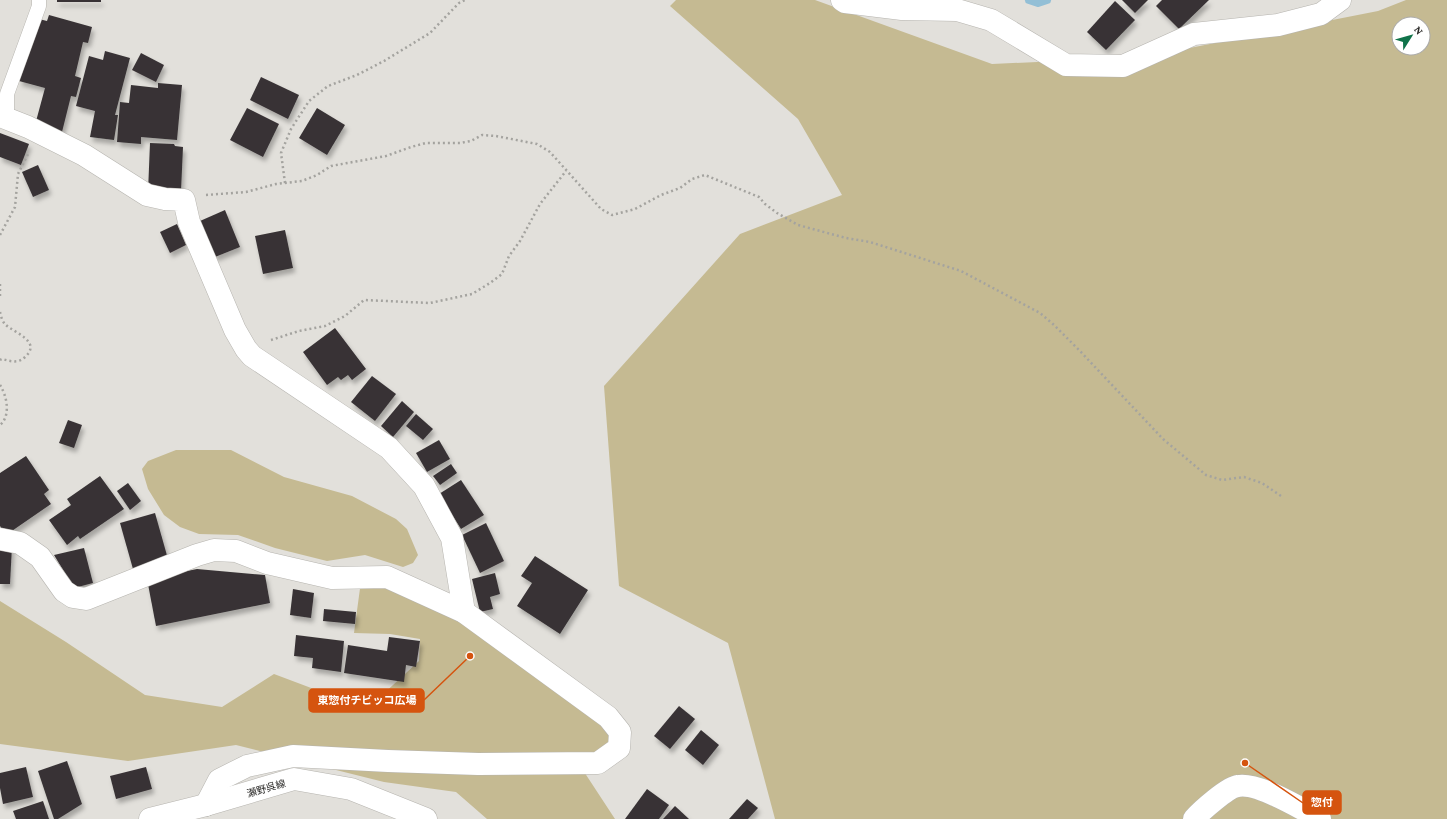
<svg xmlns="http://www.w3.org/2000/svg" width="1447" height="819" font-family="'Crimson Pro','Noto Sans JP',serif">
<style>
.green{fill:#c5ba92;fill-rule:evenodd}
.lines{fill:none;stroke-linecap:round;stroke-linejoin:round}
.stream{stroke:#93bfd6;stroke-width:8}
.building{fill:#383335;filter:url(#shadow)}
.lane-casing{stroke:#b6b4af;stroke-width:15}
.street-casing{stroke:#b6b4af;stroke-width:23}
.secondary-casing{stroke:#b6b4af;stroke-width:23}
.path{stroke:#a4a39f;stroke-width:2.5;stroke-dasharray:2 3;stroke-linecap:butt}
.lane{stroke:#fff;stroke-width:14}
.street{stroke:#fff;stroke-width:22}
.secondary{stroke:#fff;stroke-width:22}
.labels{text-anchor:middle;stroke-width:4;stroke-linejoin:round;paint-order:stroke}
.street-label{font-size:10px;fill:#2c2b29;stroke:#fff}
.leader{fill:none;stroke:#d5540f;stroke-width:1.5}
.callout-dot{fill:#d5540f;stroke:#fff;stroke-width:1.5}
.callout{fill:#d5540f;stroke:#d5540f;stroke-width:1.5}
.callout-label{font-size:11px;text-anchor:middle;font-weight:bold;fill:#fff}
</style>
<defs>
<filter id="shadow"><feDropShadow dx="2.5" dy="4.5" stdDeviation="2" flood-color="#0004"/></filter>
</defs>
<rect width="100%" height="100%" fill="#e2e0db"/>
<g class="green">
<path d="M676,0h139l177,64 152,-7 234,-46 28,-11h41v819h-672l-47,-176 -109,-57 -15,-200 136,-152 102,-39 -44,-76 -128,-113zM1399,24h24v24h-24z"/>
<path d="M176,450h55l53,27 68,19 44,23 11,10 11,26 -5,8 -10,4 -38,-12 -38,6 -52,-13 -37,-13 -39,-1 -19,-7 -16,-12 -16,-26 -6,-20 6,-8z"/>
<path d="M361,581l73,20 171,117 8,30 -38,10 40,61h-128l-31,-27 -72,-10 -148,-37 -108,16 -128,-17v-143l66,41 79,53 77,12 52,-33 93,35 52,-48 1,-22 -30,-5 -36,-1z"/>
</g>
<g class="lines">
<path class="stream" d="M1029,0l9,3 9,-3"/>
</g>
<g class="building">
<rect x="57" y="0" width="44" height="2"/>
<path d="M1122,0h26l-13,13z"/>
<path d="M1162,0h47l-30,29 -23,-23z"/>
<path d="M1115,1l20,19 -29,30 -19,-18z"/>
<path d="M49,15l43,12 -4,16 -5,-1 -8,34 6,2 -5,19 -5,-1 -9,36 -27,-7 10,-37 -26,-7 10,-40 10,-22 8,2z"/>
<path d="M105,51l25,7 -15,57h3l-4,25 -24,-3 5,-26 -19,-5 13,-50 14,4z"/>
<path d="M141,53l23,12 -8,17 -24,-12z"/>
<path d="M261,77l38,18 -11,24 -38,-19z"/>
<path d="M158,83l24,2 -5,55 -36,-3v7l-24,-2 3,-40 9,1 2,-18 27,3z"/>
<path d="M247,108l32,16 -16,33 -33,-17z"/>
<path d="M317,108l28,17 -18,30 -28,-17z"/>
<path d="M0,133l29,11 -8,21 -21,-8z"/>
<path d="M150,143l24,1 1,2 8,1 -2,44 -33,1z"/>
<path d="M38,165l11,25 -16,7 -11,-25z"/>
<path d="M225,210l15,37 -25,10 -15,-36z"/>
<path d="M177,224l9,21 -16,8 -10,-21z"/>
<path d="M285,230l8,38 -30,6 -8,-38z"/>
<path d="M335,328l31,41 -14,11 -4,-5 -7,5 -3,-3 -11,8 -24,-33z"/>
<path d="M372,376l24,18 -21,27 -24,-19z"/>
<path d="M402,401l12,11 -21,25 -12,-11z"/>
<path d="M416,414l17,15 -10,11 -17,-14z"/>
<path d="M68,420l14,5 -8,23 -15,-5z"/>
<path d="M439,440l11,19 -23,13 -11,-19z"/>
<path d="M26,456l23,34 -5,4 7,10 -45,31 -6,-9v-53z"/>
<path d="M451,464l6,9 -17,12 -7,-9z"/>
<path d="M100,476l24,33 -44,30 -2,-3 -11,9 -18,-25 22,-15 -4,-6z"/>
<path d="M461,480l23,35 -23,14 -22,-35z"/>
<path d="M128,483l13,18 -11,9 -13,-19z"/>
<path d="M155,513l13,46 -35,10 -13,-46z"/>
<path d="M486,523l18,38 -24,12 -18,-38z"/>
<path d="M0,546h12l-2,38h-10z"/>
<path d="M84,548l9,35 -19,5 -20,-33z"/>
<path d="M535,556l53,34 -28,44 -43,-28 15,-23 -11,-7z"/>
<path d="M197,569l68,6 5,28 -114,23 -9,-47z"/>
<path d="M495,573l5,21 -10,3 3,12 -13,3 -8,-33z"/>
<path d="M293,589l21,4 -3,25 -21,-3z"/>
<path d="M324,609l32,3 -1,12 -32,-3z"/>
<path d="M296,635l48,6 -3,31 -29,-4 1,-10 -19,-2z"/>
<path d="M389,637l31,4 -4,26 -10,-2 -2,17 -60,-9 4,-28 39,6z"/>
<path d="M679,706l16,13 -25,30 -16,-13z"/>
<path d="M701,730l18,15 -16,20 -18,-15z"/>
<path d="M67,761l15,43 -24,15h-4l-16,-48z"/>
<path d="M26,767l7,30 -30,7 -3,-16v-15z"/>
<path d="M146,767l6,22 -36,10 -6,-23z"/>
<path d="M647,789l22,16 -10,14h-34z"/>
<path d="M747,799l11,9 -10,11h-19z"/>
<path d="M43,801l6,18h-33l-3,-8z"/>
<path d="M675,806l14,13h-26z"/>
</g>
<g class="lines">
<defs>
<path id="lane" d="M7,119v-25l32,-88v-6"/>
<g id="street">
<path d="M842,0l3,2 57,7 55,1 34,10 75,45 57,1 71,-32 84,-9 43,-11 19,-14"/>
<path d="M0,116l28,11 56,28 63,40 18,4 19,1 5,22 46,108 11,19 6,7 137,92 35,38 28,52 12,74"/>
<path d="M0,539l20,4 20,14 24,34 9,6 13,2 111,-44 17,-5 22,1 31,12 65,15 55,-1 77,35 144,105 12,15 -1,16 -21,15 -120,1 -90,-3 -95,-5 -46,10 -28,14 -13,25"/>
</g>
<g id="secondary">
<path d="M150,819l56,-14 88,-26 57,10 75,30"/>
<path d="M1194,819c7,-8 34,-32 44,-33 20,-4 64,23 82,33"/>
</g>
</defs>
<use href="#lane" class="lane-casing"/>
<use href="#street" class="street-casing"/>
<use href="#secondary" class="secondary-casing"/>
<g class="path">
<path d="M285,183l-4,-30 10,-24 18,-28 19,-15 29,-11 27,-14 46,-28 29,-30 6,-3"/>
<path d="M206,195l40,-3 30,-8 26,-3 15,-6 14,-9 55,-10 25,-9 15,-4h34l11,-2 11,-6 14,1 41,8 13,8 51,57 11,6 23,-6 26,-14 19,-7 12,-9 13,-4 54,22 6,7 12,9 21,12 48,13 24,4 91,29 79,42 14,12 25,25 84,89 43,36 16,5 22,-3 18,6 19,13"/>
<path d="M0,235l15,-28 3,-33 10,-20"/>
<path d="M0,284v15"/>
<path d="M0,312c1,4 2,9 5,12 7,8 38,17 20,33 -7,7 -15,4 -23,2l-2,1"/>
<path d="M271,340l28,-9 26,-5 20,-10 19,-16 66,3 42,-9 18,-11 12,-9 7,-18 11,-15 20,-37 26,-33"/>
<path d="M0,385c7,11 11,31 0,40"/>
</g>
<use href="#lane" class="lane"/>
<use href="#street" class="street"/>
<use href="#secondary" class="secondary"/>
</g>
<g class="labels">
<g class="street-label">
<text transform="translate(266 788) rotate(-16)" y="4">瀬野呉線</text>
</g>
</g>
<path class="leader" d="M470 656L424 700M1245 763L1303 803"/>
<g class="callout-dot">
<circle cx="470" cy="656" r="4"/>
<circle cx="1245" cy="763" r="4"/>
</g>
<g class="callout">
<rect x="309" y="689" width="115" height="23" rx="4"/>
<rect x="1303" y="791" width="38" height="23" rx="4"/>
</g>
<g class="callout-label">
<text x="367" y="704">東惣付チビッコ広場</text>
<text x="1322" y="806">惣付</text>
</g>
<g transform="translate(1411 36) rotate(53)"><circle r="19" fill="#ffffff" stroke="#abaaa9"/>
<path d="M0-3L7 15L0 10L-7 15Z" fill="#10734a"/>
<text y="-6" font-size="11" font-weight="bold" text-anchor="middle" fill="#2c2b29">N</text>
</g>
</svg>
